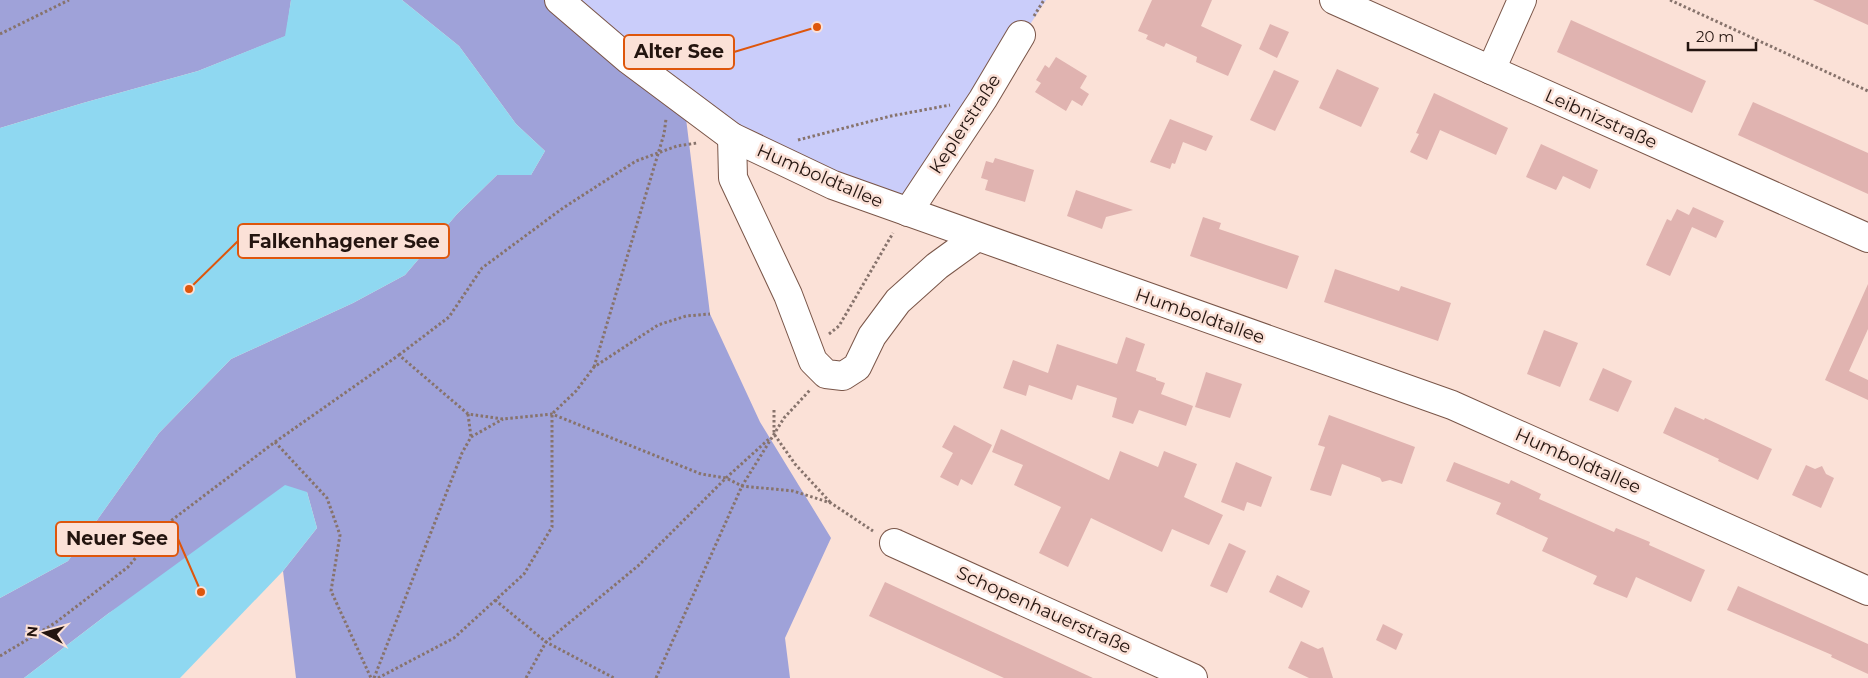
<svg xmlns="http://www.w3.org/2000/svg" width="1868" height="678" font-family="Montserrat,sans-serif">
<style>
.green{fill:#cacdfa}
.forest{fill:#9fa2d9}
.water{fill:#8fd8f1}
.building{fill:#e0b3b0}
.lines{fill:none;stroke-linecap:round;stroke-linejoin:round}
.minor-casing{stroke:#795548;stroke-width:30}
.path{stroke:#87736c;stroke-width:3;stroke-dasharray:2.5 2.5;stroke-linecap:butt}
.minor{stroke:#fff;stroke-width:28}
.labels{text-anchor:middle;stroke-width:5;stroke-linejoin:round;paint-order:stroke}
.street-label{font-size:18px;fill:#23140f;stroke:#fbe1d7}
.leader{fill:none;stroke:#de560c;stroke-width:2}
.callout-dot{fill:#de560c;stroke:#fbe1d7;stroke-width:2}
.callout{fill:#fbe1d7;stroke:#de560c;stroke-width:2}
.callout-label{font-size:19px;text-anchor:middle;font-weight:bold;fill:#23140f}
</style>
<rect width="100%" height="100%" fill="#fbe1d7"/>
<path class="green" d="M570,0h476l-138,212 -123,-48z"/>
<g class="forest">
<path d="M0,0h291l-5,36 -88,35 -115,32 -83,25z"/>
<path d="M402,0h157l125,102 26,212 50,108 71,116 -46,100 5,40h-494l-13,-107 34,-43 -10,-36 -198,121 -85,65h-24v-80l68,-37 91,-128 72,-74 122,-56 52,-28 52,-61 40,-39h34l14,-24 -29,-27 -57,-78z"/>
</g>
<g class="water">
<path d="M291,0h111l57,46 57,78 29,27 -14,24h-34l-40,39 -52,61 -52,28 -122,56 -72,74 -91,128 -68,37v-470l83,-25 115,-32 87,-35z"/>
<path d="M285,485l22,7 10,36 -34,43 -103,107h-156l85,-65z"/>
</g>
<g class="building">
<path d="M1152,0h60l-11,26 41,19 -14,31 -32,-14 1,-5 -31,-14 -2,4 -18,-8 2,-4 -10,-4z"/>
<path d="M1813,0h55v25z"/>
<path d="M1571,20l135,61 -14,32 -135,-61z"/>
<path d="M1270,24l19,8 -12,26 -18,-9z"/>
<path d="M1056,57l31,19 -7,12 9,6 -7,12 -10,-6 -6,11 -31,-19 6,-9 -5,-3 9,-15 4,3z"/>
<path d="M1337,69l42,19 -18,39 -42,-19z"/>
<path d="M1274,70l25,11 -24,50 -25,-11z"/>
<path d="M1434,93l74,35 -12,27 -56,-25 -13,30 -17,-8 9,-18 -3,-1z"/>
<path d="M1753,102l115,51v41l-130,-59z"/>
<path d="M1170,119l43,17 -7,15 -23,-9 -8,22 -3,-1 -2,6 -20,-7z"/>
<path d="M1541,144l57,26 -8,19 -27,-13 -7,14 -30,-13z"/>
<path d="M995,158l39,12 -9,32 -40,-12 3,-10 -7,-2 5,-17 7,2z"/>
<path d="M1076,190l57,20 -27,7 -4,12 -35,-13z"/>
<path d="M1693,207l31,14 -8,17 -24,-11 -22,49 -24,-11 21,-46 4,2 6,-12 12,6z"/>
<path d="M1203,217l18,6 -2,6 80,27 -12,33 -97,-33z"/>
<path d="M1335,269l64,22 2,-5 50,17 -13,38 -114,-39z"/>
<path d="M1868,284v45l-19,42 19,9v20l-43,-20z"/>
<path d="M1544,330l34,13 -18,44 -33,-13z"/>
<path d="M1126,337l19,7 -9,27 20,7v2l9,3 -4,11 32,12 -7,20 -47,-16 -6,14 -21,-7 5,-19 -40,-13 -5,15 -43,-15 -3,11 -23,-8 10,-28 35,13 9,-29 60,20z"/>
<path d="M1603,368l29,13 -14,31 -29,-12z"/>
<path d="M1206,372l36,12 -12,34 -35,-11z"/>
<path d="M1675,407l29,13 1,-2 67,31 -14,31 -40,-19 1,-2 -56,-26z"/>
<path d="M1329,415l86,32 -13,37 -12,-4 -8,2 -2,-4 -38,-14 -11,32 -21,-6 15,-43 -7,-2z"/>
<path d="M954,425l38,20 -20,40 -11,-6 -3,7 -18,-9 13,-24 -11,-6z"/>
<path d="M1001,429l108,51 11,-29 38,16 6,-16 33,13 -13,33 39,18 -14,30 -37,-16 -10,23 -71,-34 -23,49 -29,-14 22,-46 -47,-22 9,-20 -31,-13z"/>
<path d="M1236,462l36,15 -11,30 -14,-5 -3,9 -23,-9z"/>
<path d="M1454,462l55,22 2,-4 30,14 -2,5 75,33 2,-4 34,14 -1,3 56,25 -14,32 -55,-25 -9,21 -34,-14 4,-8 -55,-25 6,-13 -52,-24 5,-11 -55,-22z"/>
<path d="M1806,465l9,4 7,-3 4,8 8,4 -13,30 -29,-13z"/>
<path d="M1229,543l17,8 -19,42 -17,-7z"/>
<path d="M1277,575l33,16 -8,17 -33,-16z"/>
<path d="M885,582l108,50 100,46h-89l-135,-62z"/>
<path d="M1738,586l130,58v30l-37,-17 1,-2 -105,-45z"/>
<path d="M1383,624l20,10 -7,16 -20,-10z"/>
<path d="M1301,641l17,8 5,-2 10,31h-24l-21,-10z"/>
</g>
<g class="lines">
<defs>
<g id="minor">
<path d="M559,0l70,60 103,77 101,48 619,220 416,186"/>
<path d="M1334,0l534,238"/>
<path d="M1491,70l31,-70"/>
<path d="M732,137l1,41 55,117 25,66 13,13 17,2 14,-9 15,-31 26,-35 39,-35 40,-29"/>
<path d="M908,212l75,-113 38,-64"/>
<path d="M894,543l299,135"/>
</g>
</defs>
<use href="#minor" class="minor-casing"/>
<g class="path">
<path d="M1670,0l198,91"/>
<path d="M1034,16l10,-16"/>
<path d="M0,34l69,-34"/>
<path d="M798,140l93,-24 59,-11"/>
<path d="M829,334l10,-8 54,-93"/>
<path d="M399,355l50,-38 33,-49 81,-60 73,-47 41,-15 20,-3"/>
<path d="M594,367l70,-233 2,-15"/>
<path d="M774,410v24l21,30 35,38"/>
<path d="M468,414l3,23"/>
<path d="M275,442l52,56 13,37 -9,56 40,87"/>
<path d="M495,600l51,42 68,36"/>
<path d="M0,656l55,-33 73,-56 32,-38 115,-87 124,-87 69,59 35,5 49,-5 149,60 25,4 16,8 51,5 38,12 42,28"/>
<path d="M374,678l88,-225 9,-16 32,-18"/>
<path d="M378,678l76,-40 70,-64 28,-47v-113l24,-23 18,-24 64,-42 28,-9 24,-2"/>
<path d="M526,678l20,-36 93,-77 87,-87 44,-40"/>
<path d="M656,678l86,-192 42,-68 26,-28"/>
</g>
<use href="#minor" class="minor"/>
</g>
<g class="labels">
<g class="street-label">
<text transform="translate(1601 119) rotate(24)" y="6">Leibnizstraße</text>
<text transform="translate(965 124) rotate(-57)" y="6">Keplerstraße</text>
<text transform="translate(820 176) rotate(23)" y="6">Humboldtallee</text>
<text transform="translate(1200 316) rotate(19)" y="6">Humboldtallee</text>
<text transform="translate(1578 461) rotate(24)" y="6">Humboldtallee</text>
<text transform="translate(1044 610) rotate(24)" y="6">Schopenhauerstraße</text>
</g>
</g>
<path class="leader" d="M817 27L734 52M189 289L238 241M201 592L178 539"/>
<g class="callout-dot">
<circle cx="817" cy="27" r="5"/>
<circle cx="189" cy="289" r="5"/>
<circle cx="201" cy="592" r="5"/>
</g>
<g class="callout">
<rect x="624" y="35" width="110" height="34" rx="5"/>
<rect x="238" y="224" width="211" height="34" rx="5"/>
<rect x="56" y="522" width="122" height="34" rx="5"/>
</g>
<g class="callout-label">
<text x="679" y="58">Alter See</text>
<text x="344" y="248">Falkenhagener See</text>
<text x="117" y="545">Neuer See</text>
</g>
<g transform="translate(45 633) rotate(276)" stroke="#fbe1d7" stroke-width="4" paint-order="stroke">
<path d="M0-4L9 19L0 12L-9 19Z" fill="#23140f"/>
<text y="-8" font-size="14" font-weight="bold" text-anchor="middle" fill="#23140f">N</text>
</g>
<path d="M1688 42v8h68v-8" fill="none" stroke="#23140f" stroke-width="2.5"/>
<text x="1696" y="42" font-size="15" fill="#23140f" stroke="#fbe1d7" stroke-width="4" paint-order="stroke">20 m</text>
</svg>
